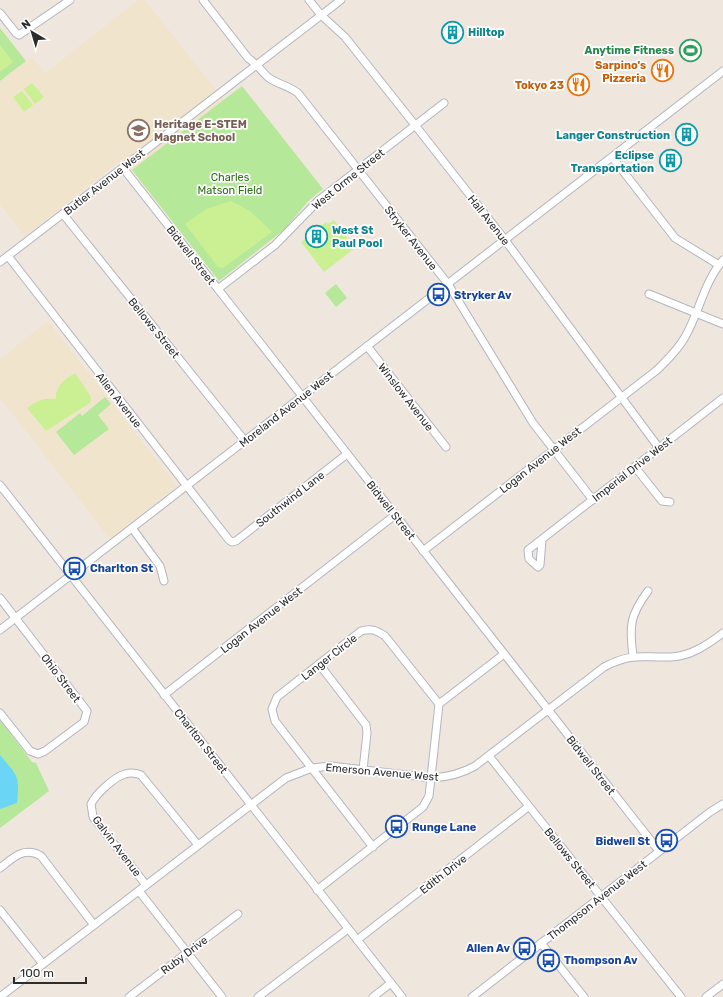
<svg xmlns="http://www.w3.org/2000/svg" width="723" height="997" font-family="Rubik,sans-serif">
<style>
.education{fill:#f1e4cd}
.green{fill:#b5e898}
.pitch{fill:#cbf093}
.water{fill:#6bd5f6}
.lines{fill:none;stroke-linecap:round;stroke-linejoin:round}
.minor-casing{stroke:#b2b5c0;stroke-width:9}
.minor{stroke:#fff;stroke-width:7}
.labels{text-anchor:middle;stroke-width:3.5;stroke-linejoin:round;paint-order:stroke}
.culture-label{font-size:11px;font-weight:bold;fill:#0d838f;stroke:#fff;text-anchor:start}
.leisure-label{font-size:11px;font-weight:bold;fill:#27864d;stroke:#fff;text-anchor:end}
.food-label{font-size:11px;font-weight:bold;fill:#c56008;stroke:#fff;text-anchor:end}
.education-label{font-size:11px;font-weight:bold;fill:#785e54;stroke:#fff;text-anchor:start}
.park-label{font-size:11px;fill:#2b6f16;stroke:#fff}
.street-label{font-size:11px;fill:#2c2c2c;stroke:#fff}
.transit-label{font-size:11px;font-weight:bold;fill:#164399;stroke:#fff;text-anchor:start}
</style>
<rect width="100%" height="100%" fill="#efe7de"/>
<g class="education">
<path d="M138,0h7l79,100 18,-14 81,103 -14,11 -23,28 -67,53 -96,-122 -98,77 -25,-31v-124l32,-24 13,16z"/>
<path d="M48,321l129,165 -67,53 -110,-141v-39z"/>
</g>
<g class="green">
<path d="M0,28l26,33 -26,20z"/>
<path d="M242,86l81,103 -14,11 -23,28 -67,53 -87,-111z"/>
<path d="M336,284l11,14 -11,9 -11,-14z"/>
<path d="M105,397l6,7 -13,11 11,14 -35,26 -18,-23 24,-19 2,3z"/>
<path d="M0,720l32,42 4,1 13,28 -49,37z"/>
</g>
<g class="pitch">
<path d="M0,45l13,17 -13,10z"/>
<path d="M32,83l12,14 -9,7 -11,-15z"/>
<path d="M22,91l11,14 -9,7 -11,-15z"/>
<path d="M231,201l19,10 22,21 -49,36 -5,-1 -33,-43 21,-15z"/>
<path d="M334,220l21,28 -31,24 -23,-30 25,-20 2,2z"/>
<path d="M75,373l16,24 -1,6 -44,28 -19,-23c10,-7 17,-11 29,-9 -1,-13 9,-20 19,-26z"/>
</g>
<path class="water" d="M0,755c17,21 20,19 17,48l-17,6z"/>
<g class="lines">
<defs>
<g id="minor">
<path d="M203,0l45,58c9,6 14,14 21,20 9,6 20,8 29,15l150,191 85,139 60,77"/>
<path d="M309,0l12,15 24,22 70,88 90,115 154,208"/>
<path d="M0,13l16,20 3,2 51,-35"/>
<path d="M612,157l63,81 44,27"/>
<path d="M123,168l536,683"/>
<path d="M63,214l182,227"/>
<path d="M8,256l221,284 3,2 4,-1 111,-87"/>
<path d="M0,262l341,-262"/>
<path d="M218,289l57,-44 44,-45 125,-97"/>
<path d="M649,294l74,30"/>
<path d="M367,346l79,101"/>
<path d="M635,467l27,34 8,1"/>
<path d="M0,485l402,512"/>
<path d="M132,528l28,38 4,15"/>
<path d="M542,540l-2,25 -2,2 -9,-8 -1,-9 195,-152"/>
<path d="M423,551l234,-181c10,-10 21,-20 28,-33 14,-24 19,-55 38,-77"/>
<path d="M0,598l87,113 -3,11 -39,29 -7,3 -8,-3 -30,-38"/>
<path d="M0,630l723,-559"/>
<path d="M633,656c-4,-30 -3,-41 15,-65"/>
<path d="M319,664l47,61 1,8 -4,37"/>
<path d="M164,695l231,-180"/>
<path d="M439,704l65,-50"/>
<path d="M489,756l192,241"/>
<path d="M0,868c13,-10 24,-22 41,-12l53,69"/>
<path d="M146,885l-53,-68 -2,-13c5,-10 23,-27 34,-30 6,-2 11,-1 16,1l57,70"/>
<path d="M317,890l106,-83 6,-11 10,-92 -54,-68c-9,-6 -14,-8 -24,-5l-84,66 -5,12 3,12 98,126"/>
<path d="M139,891l83,106"/>
<path d="M0,910l43,54"/>
<path d="M357,940l171,-133"/>
<path d="M541,943l43,54"/>
<path d="M0,997l286,-219 26,-10 19,-2 101,12c16,-1 29,-4 43,-12l129,-99c29,-15 38,-9 67,-10 20,-1 36,-12 52,-24"/>
<path d="M129,997l109,-83"/>
<path d="M258,997l90,-68"/>
<path d="M373,997l18,-14"/>
<path d="M472,997l238,-185 13,-8"/>
<path d="M706,997l17,-13"/>
</g>
</defs>
<use href="#minor" class="minor-casing"/>
<use href="#minor" class="minor"/>
</g>
<defs>
<symbol id="building-ring" viewBox="-11 -11 22 22"><circle r="9.5" fill="#fff" stroke="#0f9aa8" stroke-width="1.5"/><path d="M-4-6H4V6H1V3H-1V6H-4ZM-2.5-4.3h1.7v1.8h-1.7ZM.8-4.3h1.7v1.8H.8ZM-2.5-1h1.7V.8h-1.7ZM.8-1h1.7V.8H.8Z" fill="#0f9aa8"/></symbol>
<symbol id="stadium-ring" viewBox="-11 -11 22 22"><circle r="9.5" fill="#fff" stroke="#2e9e5b" stroke-width="1.5"/><path d="M0-5a6.5 5 0 1 0 0 10a6.5 5 0 1 0 0-10ZM-3.5-1.8h7v3.6h-7Z" fill="#2e9e5b"/></symbol>
<symbol id="restaurant-ring" viewBox="-11 -11 22 22"><circle r="9.5" fill="#fff" stroke="#e8710a" stroke-width="1.5"/><path d="M-5-6h1v4h1v-4h1v4h1v-4h1v5L-1.5 .5V6h-2V.5L-5-1ZM5-6V6H3V1.5H1.5Q1.5-4 5-6Z" fill="#e8710a"/></symbol>
<symbol id="school-ring" viewBox="-11 -11 22 22"><circle r="9.5" fill="#fff" stroke="#8d6e63" stroke-width="1.5"/><path d="M0-5L7-2L0 1L-7-2ZM-4 1L0 2.5L4 1V4Q0 6-4 4Z" fill="#8d6e63"/></symbol>
<symbol id="bus-ring" viewBox="-11 -11 22 22"><circle r="9.5" fill="#fff" stroke="#1a4fb4" stroke-width="1.5"/><path d="M-5-6H5V4H4V6H2V4H-2V6H-4V4H-5ZM-3.5-4V0h7V-4ZM-3.5 1.2v1.5H-2V1.2ZM2 1.2v1.5H3.5V1.2Z" fill="#1a4fb4"/></symbol>
</defs>
<g fill-rule="evenodd">
<use href="#building-ring" x="440" y="20" width="25" height="25"/>
<use href="#stadium-ring" x="678" y="38" width="25" height="25"/>
<use href="#restaurant-ring" x="650" y="58" width="25" height="25"/>
<use href="#restaurant-ring" x="566" y="72" width="25" height="25"/>
<use href="#school-ring" x="126" y="118" width="25" height="25"/>
<use href="#building-ring" x="674" y="122" width="25" height="25"/>
<use href="#building-ring" x="658" y="148" width="25" height="25"/>
<use href="#building-ring" x="304" y="224" width="25" height="25"/>
<use href="#bus-ring" x="426" y="282" width="25" height="25"/>
<use href="#bus-ring" x="62" y="556" width="25" height="25"/>
<use href="#bus-ring" x="384" y="814" width="25" height="25"/>
<use href="#bus-ring" x="654" y="828" width="25" height="25"/>
<use href="#bus-ring" x="512" y="936" width="25" height="25"/>
<use href="#bus-ring" x="536" y="948" width="25" height="25"/>
</g>
<g class="labels">
<g class="culture-label">
<text x="468" y="36">Hilltop</text>
<text x="670" y="139" text-anchor="end">Langer Construction</text>
<text x="654" y="159" text-anchor="end">Eclipse<tspan x="654" dy="13">Transportation</tspan></text>
<text x="332" y="234">West St<tspan x="332" dy="13">Paul Pool</tspan></text>
</g>
<g class="leisure-label">
<text x="674" y="54">Anytime Fitness</text>
</g>
<g class="food-label">
<text x="646" y="69">Sarpino's<tspan x="646" dy="13">Pizzeria</tspan></text>
<text x="564" y="89">Tokyo 23</text>
</g>
<g class="education-label">
<text x="154" y="128">Heritage E-STEM<tspan x="154" dy="13">Magnet School</tspan></text>
</g>
<g class="park-label">
<text x="230" y="181">Charles<tspan x="230" dy="13">Matson Field</tspan></text>
</g>
<g class="street-label">
<text transform="translate(348 179) rotate(-39)" y="4">West Orme Street</text>
<text transform="translate(104 182) rotate(-38)" y="4">Butler Avenue West</text>
<text transform="translate(489 220) rotate(52)" y="4">Hall Avenue</text>
<text transform="translate(411 238) rotate(52)" y="4">Stryker Avenue</text>
<text transform="translate(191 255) rotate(52)" y="4">Bidwell Street</text>
<text transform="translate(154 328) rotate(51)" y="4">Bellows Street</text>
<text transform="translate(406 397) rotate(52)" y="4">Winslow Avenue</text>
<text transform="translate(119 400) rotate(52)" y="4">Allen Avenue</text>
<text transform="translate(286 409) rotate(-38)" y="4">Moreland Avenue West</text>
<text transform="translate(540 460) rotate(-38)" y="4">Logan Avenue West</text>
<text transform="translate(632 469) rotate(-38)" y="4">Imperial Drive West</text>
<text transform="translate(290 499) rotate(-38)" y="4">Southwind Lane</text>
<text transform="translate(391 510) rotate(52)" y="4">Bidwell Street</text>
<text transform="translate(261 620) rotate(-38)" y="4">Logan Avenue West</text>
<text transform="translate(329 657) rotate(-38)" y="4">Langer Circle</text>
<text transform="translate(61 678) rotate(53)" y="4">Ohio Street</text>
<text transform="translate(201 741) rotate(52)" y="4">Charlton Street</text>
<text transform="translate(591 765) rotate(52)" y="4">Bidwell Street</text>
<text transform="translate(382 772) rotate(5)" y="4">Emerson Avenue West</text>
<text transform="translate(117 846) rotate(53)" y="4">Galvin Avenue</text>
<text transform="translate(570 858) rotate(51)" y="4">Bellows Street</text>
<text transform="translate(443 874) rotate(-38)" y="4">Edith Drive</text>
<text transform="translate(597 900) rotate(-38)" y="4">Thompson Avenue West</text>
<text transform="translate(184 955) rotate(-37)" y="4">Ruby Drive</text>
</g>
<g class="transit-label">
<text x="454" y="299">Stryker Av</text>
<text x="90" y="572">Charlton St</text>
<text x="412" y="831">Runge Lane</text>
<text x="650" y="845" text-anchor="end">Bidwell St</text>
<text x="510" y="952" text-anchor="end">Allen Av</text>
<text x="564" y="964">Thompson Av</text>
</g>
</g>
<g transform="translate(32 32) rotate(322)" stroke="#ffffff" stroke-width="3" paint-order="stroke">
<path d="M0-3L7 15L0 10L-7 15Z" fill="#2c2c2c"/>
<text y="-6" font-size="11" font-weight="bold" text-anchor="middle" fill="#2c2c2c">N</text>
</g>
<path d="M14 977v6h72v-6" fill="none" stroke="#2c2c2c" stroke-width="2"/>
<text x="20" y="977" font-size="12" fill="#2c2c2c" stroke="#ffffff" stroke-width="3" paint-order="stroke">100 m</text>
</svg>
